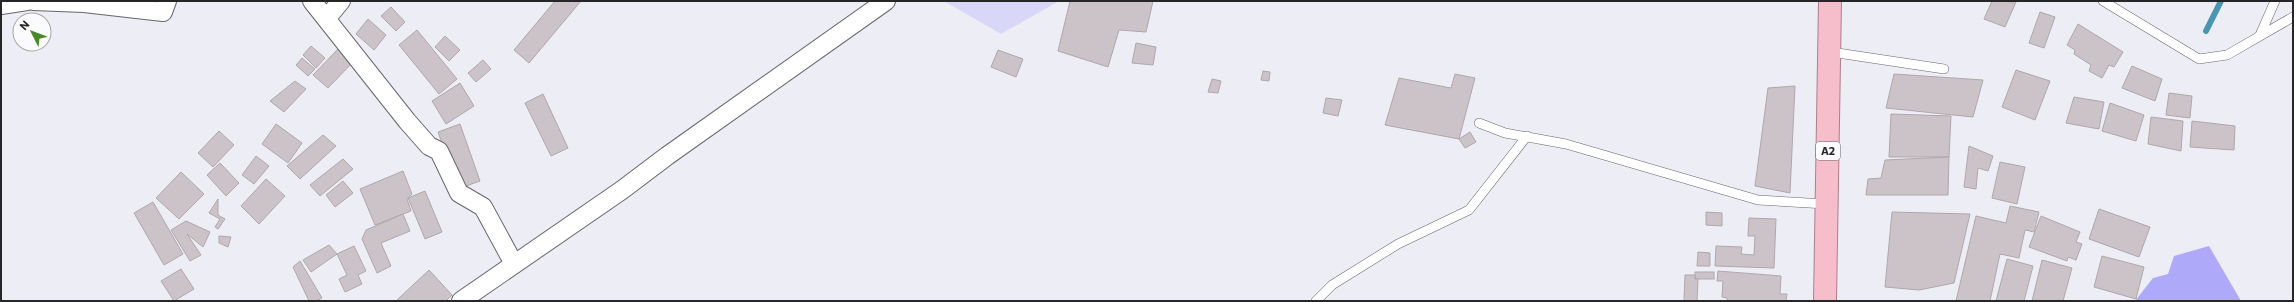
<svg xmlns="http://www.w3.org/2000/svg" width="2294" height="302" font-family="Commissioner,sans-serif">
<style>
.green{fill:#d8d7f7}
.forest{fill:#aeaaf9}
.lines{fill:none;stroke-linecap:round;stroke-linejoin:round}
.stream{stroke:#4a95b0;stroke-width:6}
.building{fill:#cbc3c8;stroke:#afa7ac}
.service-casing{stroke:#66666d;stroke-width:10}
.minor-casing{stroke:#66666d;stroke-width:20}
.trunk-casing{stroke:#ac7e8a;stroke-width:24}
.service{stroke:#fff;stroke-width:9}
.minor{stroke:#fff;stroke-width:18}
.trunk{stroke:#f6becb;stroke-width:22}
.labels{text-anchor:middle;stroke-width:4;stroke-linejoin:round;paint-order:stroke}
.shield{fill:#fbfbfe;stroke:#666669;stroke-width:1}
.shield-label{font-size:11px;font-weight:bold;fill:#262629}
</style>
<rect width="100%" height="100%" fill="#ededf5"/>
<path class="green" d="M944,1h115l-58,33z"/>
<path class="forest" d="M2209,246l32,55h-106l18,-23 15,-4 6,-18z"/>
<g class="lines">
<path class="stream" d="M2206,31l15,-30"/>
</g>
<g class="building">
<path d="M555,1h26l-52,62 -15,-13z"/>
<path d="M1070,1h83l-7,31 -27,-2 -11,37 -50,-16z"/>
<path d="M1992,1l24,1 -11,25 -21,-8z"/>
<path d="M391,7l14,15 -9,9 -15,-15z"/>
<path d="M2040,12l15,5 -11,31 -15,-5z"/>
<path d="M368,19l18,16 -12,15 -18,-16z"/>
<path d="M2078,24l45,28 -9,15 -5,-2 -7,13 -13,-7 2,-6 -17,-11 1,-4 -8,-5z"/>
<path d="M417,30l40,49 -18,15 -40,-49z"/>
<path d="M445,36l15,14 -11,11 -14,-14z"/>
<path d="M1136,43l20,4 -3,18 -21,-2z"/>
<path d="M311,46l14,12 -9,10 -13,-13z"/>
<path d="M339,48l14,14 -25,26 -15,-13z"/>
<path d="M998,50l25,9 -7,18 -25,-10z"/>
<path d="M302,58l13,11 -7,7 -12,-11z"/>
<path d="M483,60l8,9 -15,13 -8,-9z"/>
<path d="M2132,66l30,13 -7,22 -33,-13z"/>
<path d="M2016,70l34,11 -15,39 -33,-13z"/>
<path d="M1263,71l7,1 -1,9 -8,-1z"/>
<path d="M1455,74l20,4 -16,61 -74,-14 14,-47 52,10z"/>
<path d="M1894,74l89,6 -10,37 -87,-9z"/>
<path d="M1212,79l9,2 -3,12 -10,-1z"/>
<path d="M295,81l11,8 -22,23 -14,-11z"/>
<path d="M460,83l14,23 -28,18 -14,-23z"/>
<path d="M1795,86l-5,107 -35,-7 13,-98z"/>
<path d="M2169,93l23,3 -2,22 -24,-3z"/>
<path d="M543,94l25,54 -17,8 -26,-53z"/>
<path d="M2074,97l30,5 -5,27 -33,-6z"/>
<path d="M1326,98l16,2 -4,16 -15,-3z"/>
<path d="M2110,103l34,12 -8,26 -34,-10z"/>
<path d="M1891,114l60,2 -2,41h-60z"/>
<path d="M2151,117l32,4 -2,30 -33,-7z"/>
<path d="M2192,121l43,5 -1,24 -44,-3z"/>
<path d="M276,124l26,19 -14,20 -26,-19z"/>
<path d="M460,124l20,57 -22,8 -20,-57z"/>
<path d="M219,131l15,14 -21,22 -15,-14z"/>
<path d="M1470,132l6,10 -11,6 -6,-9z"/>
<path d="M323,135l13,11 -36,33 -13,-13z"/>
<path d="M1969,146l24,10 -5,15 -10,-3 -2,21 -12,-2z"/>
<path d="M256,156l13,10 -15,18 -12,-9z"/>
<path d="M1949,157l-1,38h-82l2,-16 13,-1 4,-18z"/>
<path d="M343,159l10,10 -33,27 -10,-11z"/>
<path d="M2000,162l25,5 -8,37 -25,-6z"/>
<path d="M220,163l19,20 -13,13 -19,-21z"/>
<path d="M403,171l9,23 -5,5 4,12 -36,14 -15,-36z"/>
<path d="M181,172l23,22 -25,25 -23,-21z"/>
<path d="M266,179l19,17 -26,28 -18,-18z"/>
<path d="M343,181l10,12 -18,14 -9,-12z"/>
<path d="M425,191l17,41 -17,7 -17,-41z"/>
<path d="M218,199v16l7,4 -7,10 -3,-2 5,-8 -11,-6z"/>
<path d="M153,202l30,52 -19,11 -30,-52z"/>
<path d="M2010,206l29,6 -5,20 -9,-2 -6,28 -19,-4 -10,47h-34l20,-85 30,7z"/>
<path d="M2099,209l51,18 -11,30 -50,-18z"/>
<path d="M1706,212l16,1v13l-16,-1z"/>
<path d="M1892,212l78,2 -16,69 -35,7 -34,-3z"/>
<path d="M403,214l7,17 -29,12 10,23 -14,7 -15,-34 4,-9z"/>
<path d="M2041,216l39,16 -4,10 6,2 -6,16 -8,-3 -1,4 -38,-14z"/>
<path d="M1749,218l27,1 -2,49 -59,-2 1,-20 26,1 -1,7 13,1 1,-19h-7z"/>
<path d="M186,221l24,11 -7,15 -16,-13 14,21 -11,6 -19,-31z"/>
<path d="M219,236l12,1 -3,10 -9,-4z"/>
<path d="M329,245l8,9 -26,18 -8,-12z"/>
<path d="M354,246l12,25 -8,4 4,9 -17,8 -6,-13 8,-4 -10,-21z"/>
<path d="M1698,252l12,1v13h-13z"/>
<path d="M2102,256l42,11 -8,32 -42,-12z"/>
<path d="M2007,259l26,7 -9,35h-28z"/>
<path d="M2042,260l30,8 -9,33h-31z"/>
<path d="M300,261l22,37 -6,3h-7l-16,-34z"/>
<path d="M181,269l13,20 -20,12 -13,-20z"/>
<path d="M429,270l23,25 -6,6h-50z"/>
<path d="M1718,271l63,5 -1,18h7l-1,7h-59v-3l-5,-1 1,-16h-6z"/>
<rect x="1695" y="272" width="19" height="7"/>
<path d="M1685,275h10v4h3l-1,22h-13z"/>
</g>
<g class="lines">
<defs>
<g id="service">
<path d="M2103,1l96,58 28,-4 66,-38"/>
<path d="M2260,35l15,-34"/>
<path d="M1831,52l113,17"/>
<path d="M1479,123l26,10 61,11 192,56 68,4"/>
<path d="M1316,301l16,-16 66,-41 71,-34 58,-74"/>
</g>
<g id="minor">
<path d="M33,1l51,2 79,9 4,-11"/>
<path d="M312,1l95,120 22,25 10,5 20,42 24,14 31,57"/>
<path d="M1,5l26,-4"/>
<path d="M327,18l14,-17"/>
<path d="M461,301l161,-111 45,-34 219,-155"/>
</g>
<path id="trunk" d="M1825,301l5,-300"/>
</defs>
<use href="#service" class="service-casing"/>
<use href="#minor" class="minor-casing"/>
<use href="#trunk" class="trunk-casing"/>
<use href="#service" class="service"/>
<use href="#minor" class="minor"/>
<use href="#trunk" class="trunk"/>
</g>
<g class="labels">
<rect class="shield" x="1816" y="142" width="24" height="18" rx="3"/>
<g class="shield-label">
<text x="1828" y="155">A2</text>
</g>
</g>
<rect width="2294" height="302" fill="none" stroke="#262629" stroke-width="4"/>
<g transform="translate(32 32) rotate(312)"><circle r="19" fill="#fbfbfe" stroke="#a6a6a9"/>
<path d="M0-3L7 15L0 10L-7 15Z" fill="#488829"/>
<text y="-6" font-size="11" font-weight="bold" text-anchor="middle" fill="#262629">N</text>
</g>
</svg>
